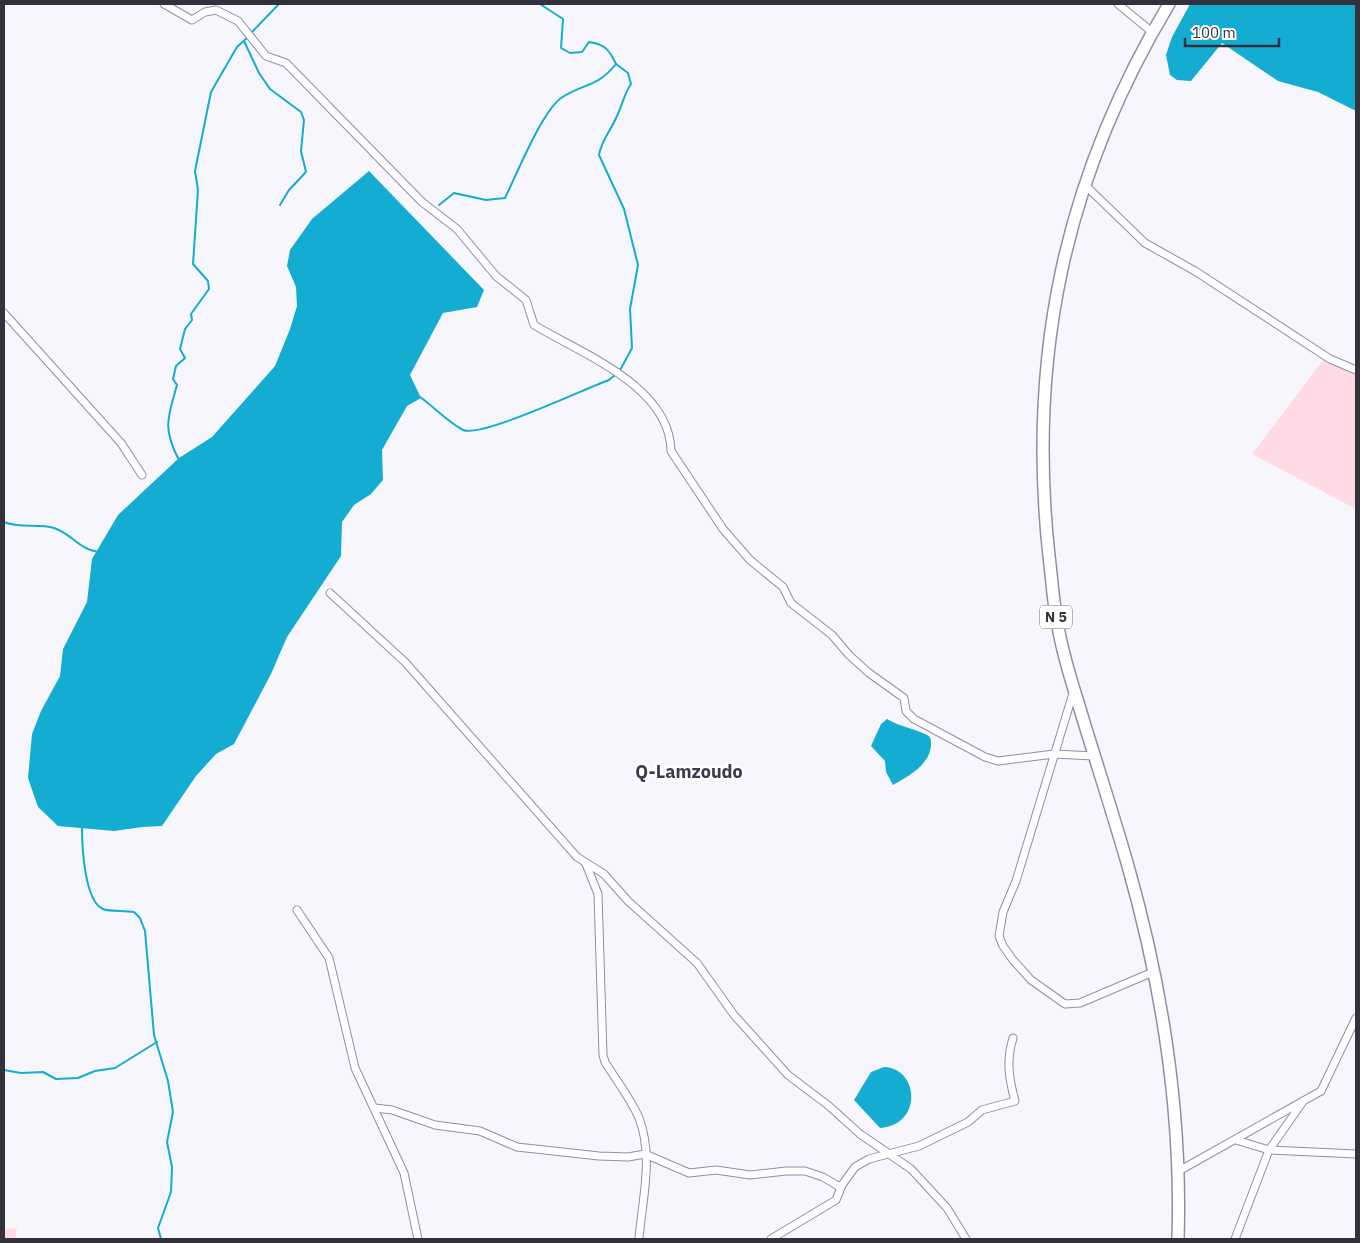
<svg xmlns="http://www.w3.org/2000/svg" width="1360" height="1243" font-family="'IBM Plex Sans',sans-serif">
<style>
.green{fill:#ffd9e3}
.water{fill:#14acd0}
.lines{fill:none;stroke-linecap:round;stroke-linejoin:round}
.stream{stroke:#14acd0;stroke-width:2}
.minor-casing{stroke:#918ea7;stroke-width:9}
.trunk-casing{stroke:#918ea7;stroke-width:14}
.minor{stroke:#fff;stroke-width:7}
.trunk{stroke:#fff;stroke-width:11}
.labels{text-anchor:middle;stroke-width:5;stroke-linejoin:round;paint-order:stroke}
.shield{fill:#fff;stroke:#707076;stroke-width:1}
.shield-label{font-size:14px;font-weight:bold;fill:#33323c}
.quarter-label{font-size:18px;font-weight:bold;fill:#3c394f;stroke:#fff}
</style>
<rect width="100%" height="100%" fill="#f7f6fc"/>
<g class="green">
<path d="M1323,360l33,14v135l-104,-55z"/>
<path d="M17,1228l-2,11h-11v-10z"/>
</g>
<g class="water">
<path d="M1190,4h166v107l-38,-19 -40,-11 -56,-38 -31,38 -14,-1 -7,-5 -4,-20 6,-18z"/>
<path d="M369,171l115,119 -7,17 -34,6 -33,62 11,23 -14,8 -25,44 1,30 -12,14 -17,11 -12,17 -1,34 -54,81 -16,37 -37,70 -18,10 -20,22 -34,50 -20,1 -28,4 -56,-5 -20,-19 -10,-29 4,-44 9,-23 19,-35 3,-27 24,-47 5,-43 26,-44 61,-57 33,-21 63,-71 15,-37 7,-23 -1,-19 -9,-21 3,-16 22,-31z"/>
<path d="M887,719c13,8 27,9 40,16 4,2 4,5 4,9 0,20 -22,32 -38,41l-7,-13 -1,-11 -14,-15 10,-22z"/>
<path d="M884,1067c35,1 39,58 -4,61l-26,-28 17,-28z"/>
</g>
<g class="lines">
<g class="stream">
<path d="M251,33l28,-29"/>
<path d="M244,41l15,32 11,16 31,23 3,8 -3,31 5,21 -17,18 -9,15"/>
<path d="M616,64l12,9 3,11c-8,12 -8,20 -14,32 -6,14 -16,25 -18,39l25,54 14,56 -8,44 2,39 -13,24"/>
<path d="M439,205l15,-12 32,7 19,-2c12,-24 36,-85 56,-100 21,-14 37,-11 55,-34 -6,-13 -11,-20 -27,-22l-7,10 -12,1 -9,-5 2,-29 -23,-15"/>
<path d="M420,397c14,10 28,25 43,33 18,8 121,-41 146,-50l6,-5"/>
<path d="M179,460c-17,-32 -11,-43 -2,-75l-4,-6 3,-13 9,-8 -5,-9 5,-20 7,-9 -1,-6 18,-25 -1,-8 -15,-17 5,-74 -3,-19 16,-79 26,-45 11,-10"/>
<path d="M4,522c16,7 34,1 50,6 18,6 25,21 44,24"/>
<path d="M82,827c0,17 2,74 21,82 6,3 23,1 31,3l6,6 5,13 9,104 14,46 5,31 -6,30 5,25 -1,25 -13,36 3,11"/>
<path d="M4,1070l17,3 22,-1 13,7 22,-1 17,-7 20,-3 42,-26"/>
</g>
<defs>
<g id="minor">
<path d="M164,4l28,16 13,-8 11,-2 22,11 28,35 20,7 136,139 35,27 39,47 30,24 8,25c48,29 136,61 137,126l52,78 27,31 33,27 8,16 41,32 17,20 20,18 35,25 2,13 8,8 71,38 13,4 56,-7 40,2"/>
<path d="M1118,4l34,28"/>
<path d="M1085,185l60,58 50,28 135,88 26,11"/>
<path d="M4,313l117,130 21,32"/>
<path d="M330,593l75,69 172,195 27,17 24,27 69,62 37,52 54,60 41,31 31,28 51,35 36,39 19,31"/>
<path d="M1074,690l-58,191 -13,31 -4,24 4,10 10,14 18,20 34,24 15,-1 73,-31"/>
<path d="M586,864l12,30 5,161 2,7c11,18 26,37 34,56 15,39 3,82 0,121"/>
<path d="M297,910l32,48 26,110 49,105 14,66"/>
<path d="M375,1108l17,2 43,15 45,6 37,16 82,9 29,1 17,-3 44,19 27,-3 34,5 36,-4h19l18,6 15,9 4,-1 13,-18 14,-8 50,-13 49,-24 14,-12 33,-9c-6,-22 -9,-40 -2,-63"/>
<path d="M1236,1140l33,10 87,4"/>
<path d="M1177,1172l144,-81 35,-73"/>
<path d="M771,1239l65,-39 6,-15"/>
<path d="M1235,1239l34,-89 33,-47"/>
</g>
<path id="trunk" d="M1169,4c-104,173 -142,352 -120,552 3,23 4,47 9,70 5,32 16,62 25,93 15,49 31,98 45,147 34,120 54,248 50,373"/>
</defs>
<use href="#minor" class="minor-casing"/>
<use href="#trunk" class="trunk-casing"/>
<use href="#minor" class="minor"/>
<use href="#trunk" class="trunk"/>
</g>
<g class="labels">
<rect class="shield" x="1040" y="605.5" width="32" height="23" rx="4"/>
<g class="shield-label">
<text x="1056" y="622">N 5</text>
</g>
<g class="quarter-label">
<text x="689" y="778">Q-Lamzoudo</text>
</g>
</g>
<rect width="1360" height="1243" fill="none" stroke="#33323c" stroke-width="10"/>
<path d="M1185 38v8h94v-8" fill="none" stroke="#33323c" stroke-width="2.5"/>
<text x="1192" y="38" font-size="15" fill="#33323c" stroke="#ffffff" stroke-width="4" paint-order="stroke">100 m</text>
</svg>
